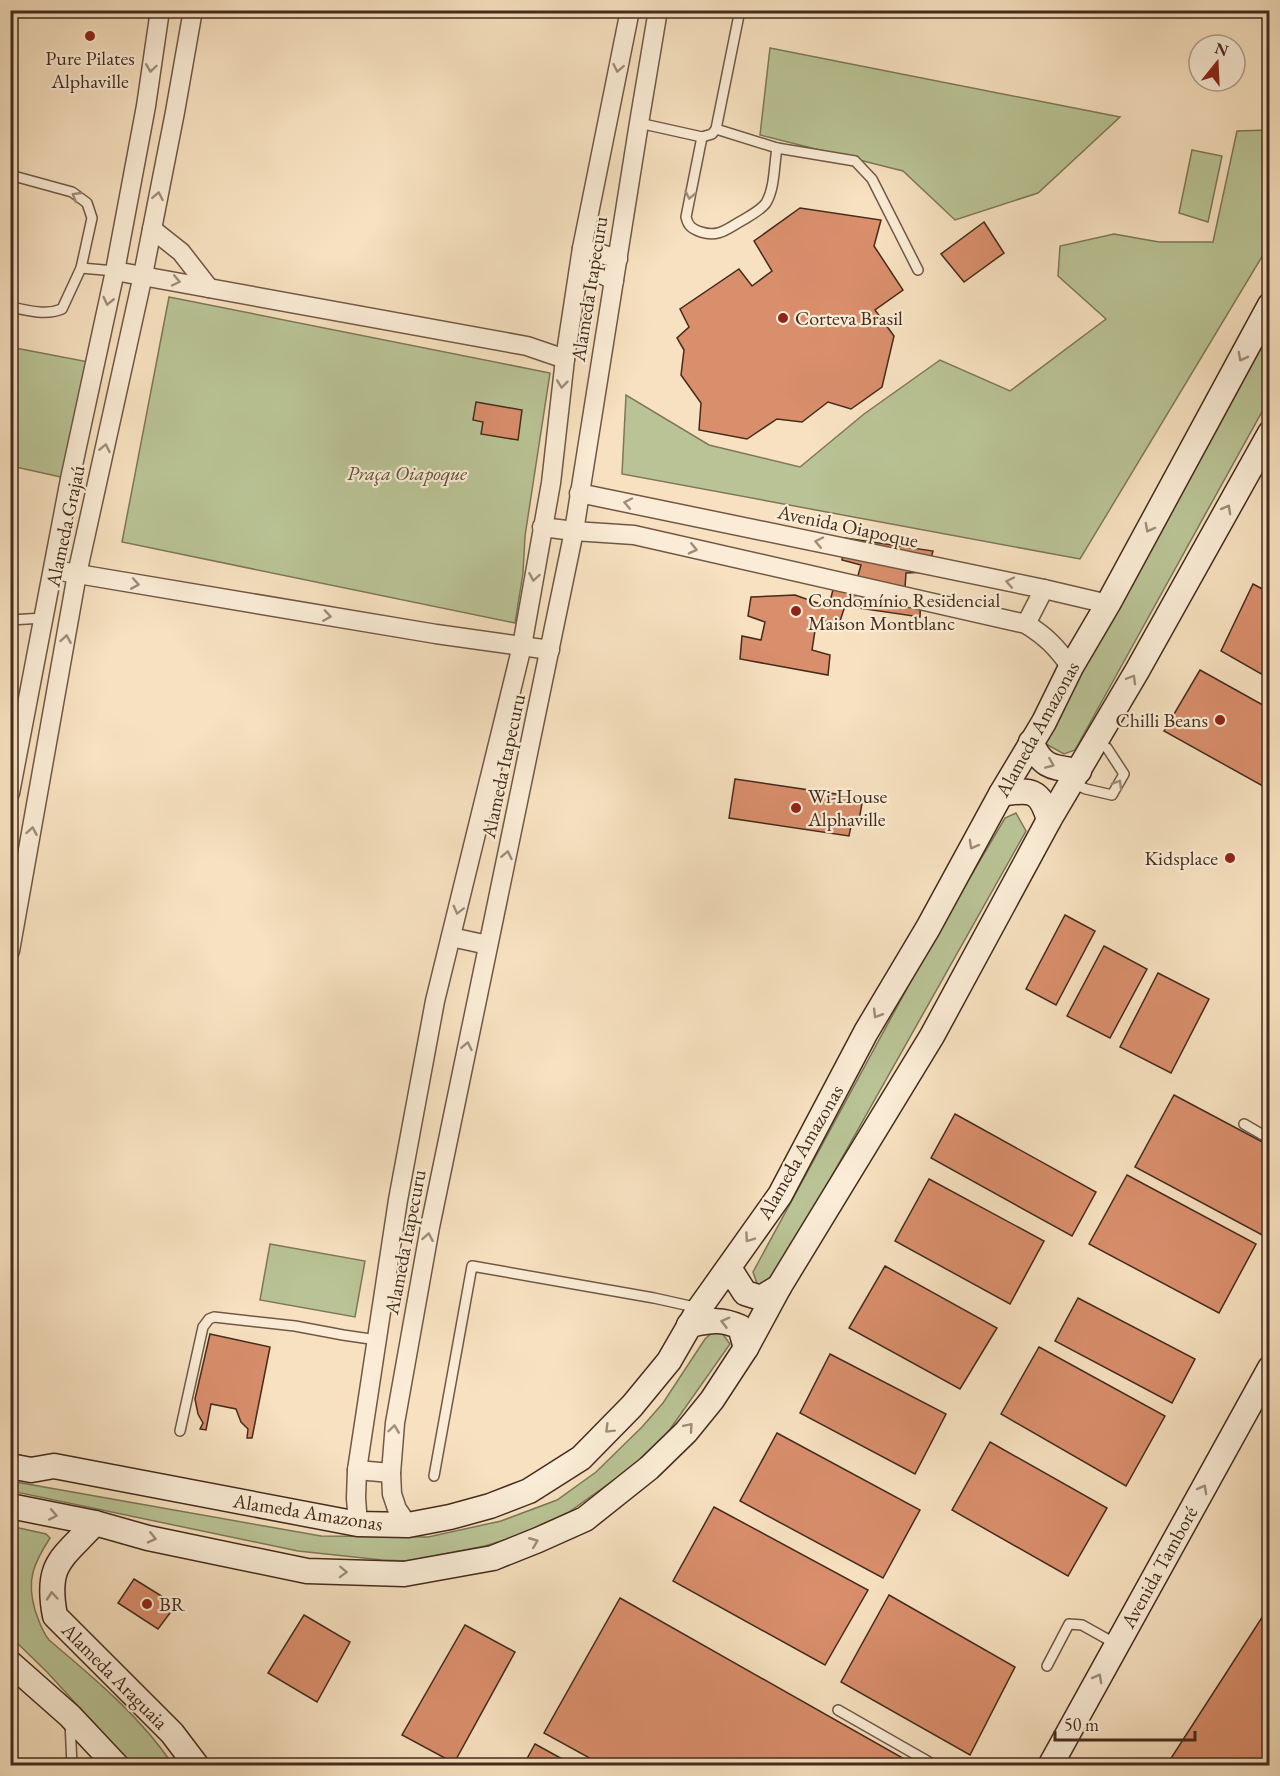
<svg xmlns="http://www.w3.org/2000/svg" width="1280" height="1776" font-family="'EB Garamond',serif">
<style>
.green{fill:#b9c395;stroke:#7e7758;stroke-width:1.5}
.building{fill:#d98e6c;stroke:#442b1c;stroke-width:1.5}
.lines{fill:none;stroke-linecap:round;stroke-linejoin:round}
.lane-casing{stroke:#715845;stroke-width:12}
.street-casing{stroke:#715845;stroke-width:21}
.secondary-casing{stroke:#442b1c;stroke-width:27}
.lane{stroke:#faecd6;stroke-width:9}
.street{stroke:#faecd6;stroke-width:18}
.secondary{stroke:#faecd6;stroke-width:24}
.oneway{stroke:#9f8c79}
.poi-dot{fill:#8f2418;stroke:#faecd6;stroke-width:2}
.labels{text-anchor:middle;stroke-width:4.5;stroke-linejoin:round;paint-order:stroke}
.poi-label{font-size:20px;fill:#442b1c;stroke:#faecd6;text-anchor:start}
.street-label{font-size:20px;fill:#442b1c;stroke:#faecd6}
.park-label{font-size:20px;font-style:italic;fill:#61513a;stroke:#faecd6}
</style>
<rect width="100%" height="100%" fill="#f7e1c0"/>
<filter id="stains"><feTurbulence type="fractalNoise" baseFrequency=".00333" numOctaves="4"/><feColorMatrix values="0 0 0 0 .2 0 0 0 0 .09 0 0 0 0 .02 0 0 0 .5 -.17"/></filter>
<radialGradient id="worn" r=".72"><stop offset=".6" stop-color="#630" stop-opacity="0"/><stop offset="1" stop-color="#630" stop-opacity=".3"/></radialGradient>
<g class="green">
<path d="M770,48l350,69 -82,76 -83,27 -52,-49 -143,-36z"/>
<path d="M1269,130v115l-189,314 -458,-85 4,-79 83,50 91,22 64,-53 76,-54 70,31 96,-72 -48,-43 2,-30 54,-12 45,8h54l24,-111z"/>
<path d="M1192,150l30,6 -14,66 -29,-9z"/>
<path d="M169,297l381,76 -25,163 -2,37 -8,50 -393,-81z"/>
<path d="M1269,329v70l-194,351 -11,4 -18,-10 4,-16z"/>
<path d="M10,347l84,16 -24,116 -59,-13z"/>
<path d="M1016,813l10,18 -255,453 -11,8 -7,-20 183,-337 69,-117z"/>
<path d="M270,1244l95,17 -10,56 -95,-17z"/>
<path d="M714,1331l8,2 8,11 -64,91 -34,32 -63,45 -52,24 -32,10 -77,15 -26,-1 -84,-9 -287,-60 -1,-10 311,55 107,1 73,-16 56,-21 39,-28 46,-45 21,-24 42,-64z"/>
<path d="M10,1526l36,8 4,4c-16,25 -24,41 -15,72 4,11 6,20 14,30 45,38 91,76 124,125h-41l-85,-93 -36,-35z"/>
</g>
<g class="building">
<path d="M800,208l81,12 -7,26 29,44 -28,20 19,26 -12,51 -31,22 -23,-7 -26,20 -25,-3 -30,20 -48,-9 2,-27 -20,-28 3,-25 -7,-12 12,-11 -9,-18 59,-40 13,17 20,-15 -18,-30z"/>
<path d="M984,222l20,31 -40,29 -23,-28z"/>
<path d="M476,402l46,8 -4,30 -37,-6 2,-12 -10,-2z"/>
<path d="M845,538l88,13 -6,21 -21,1 -1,15 16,4 -1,25 -75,-11 -8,24 -22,1 -3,19 18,5 -2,20 -88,-16 2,-23 19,4 4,-18 -17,-6 3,-19 44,-2 28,10 7,-4 7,-26 20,4 4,-14 -19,-5z"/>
<path d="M1253,584l17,9v86l-49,-28z"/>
<path d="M1200,670l70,39v81l-106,-59z"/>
<path d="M735,779l128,19 -4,22 -7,1 -3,15 -120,-18z"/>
<path d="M1065,915l30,16 -39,74 -30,-16z"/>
<path d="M1104,946l43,23 -37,69 -43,-22z"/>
<path d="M1158,973l51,26 -38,74 -51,-26z"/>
<path d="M1174,1095l96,51v85l-4,6 -131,-70z"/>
<path d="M955,1114l141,78 -24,44 -141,-78z"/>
<path d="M1127,1175l129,69 -37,69 -130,-69z"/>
<path d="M929,1179l115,62 -34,63 -115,-63z"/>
<path d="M885,1266l112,62 -37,61 -111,-61z"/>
<path d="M1078,1298l117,61 -23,44 -117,-62z"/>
<path d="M210,1334l60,13 -18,91h-5l1,-9 -7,-7 -5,-13 -25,-5 -5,26 -6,-1 3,-6 -5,-9 -3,-15z"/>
<path d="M1039,1347l126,69 -39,70 -125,-72z"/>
<path d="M830,1354l116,60 -31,60 -115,-61z"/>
<path d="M777,1433l143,77 -37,68 -143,-77z"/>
<path d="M990,1442l117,66 -39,68 -116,-66z"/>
<path d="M714,1507l154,83 -43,75 -152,-84z"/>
<path d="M134,1579l42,26 -18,24 -40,-26z"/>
<path d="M889,1595l126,72 -45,88 -129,-73z"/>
<path d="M620,1598l295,167 -311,1 -60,-33z"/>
<path d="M1270,1605v161h-104z"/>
<path d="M304,1615l46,27 -33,60 -49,-29z"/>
<path d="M465,1625l50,27 -61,111 -52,-28z"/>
<path d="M535,1744l40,22h-52z"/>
</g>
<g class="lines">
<defs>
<g id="lane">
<path d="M639,123l63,14 10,-3 4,-5 24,-119"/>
<path d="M716,129l61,19 78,13 17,18 46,91"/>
<path d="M702,137l-16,80c2,9 6,12 15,15 18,6 27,-4 42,-12 8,-5 18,-10 23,-17 9,-15 8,-38 11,-55"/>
<path d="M10,175l62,17 15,11 5,15 -11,50 -19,41c-17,7 -34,1 -52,-2"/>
<path d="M81,268l34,3"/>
<path d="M10,620l34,-2"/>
<path d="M1072,783l14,6 26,6 12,-21 -17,-26 -10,-6"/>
<path d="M1244,1124l26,15"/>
<path d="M180,1431l23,-104 6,-8 5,-2 81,9 48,9 34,5"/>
<path d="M434,1476l38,-210 182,32 45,10"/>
<path d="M1047,1666l22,-42 13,1 34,19"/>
<path d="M838,1710l98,56"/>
<path d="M70,1721l2,45"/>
</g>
<g id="street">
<path d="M152,229l29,23 28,36"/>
<path d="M582,248l36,11"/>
<path d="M579,270c14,1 23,3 35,11"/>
<path d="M115,271l412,75 38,13"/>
<path d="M579,493l465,96 64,15"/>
<path d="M542,527l32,4 60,4 392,89c21,13 30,23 45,43"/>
<path d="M66,572l370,62 114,16"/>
<path d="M1026,624l18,-35"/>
<path d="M10,793l60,-314 45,-208 31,-165 14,-96"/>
<path d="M451,937l37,8"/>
<path d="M10,951l67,-377 66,-299 32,-163 18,-102"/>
<path d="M357,1470l34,3"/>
<path d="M358,1524l-2,-26 1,-28 41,-270 37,-199 87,-355 29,-163 14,-124 17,-111 48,-238"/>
<path d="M408,1525l-11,-16 -5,-15 -1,-21 4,-50 35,-196 144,-696 65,-408 19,-113"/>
</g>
<g id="secondary">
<path d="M1031,742c12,27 22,25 48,29"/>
<path d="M1001,794c30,-5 39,-5 48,26"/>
<path d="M729,1268l16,25 16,5 18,-11"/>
<path d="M689,1325c21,-4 31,-7 51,2l6,21"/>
<path d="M10,1466l21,4 23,-4 304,58 50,1 42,-8 40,-11 39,-15 52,-33 51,-52 37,-45 30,-52 81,-114 86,-163 62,-104 73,-134 43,-72 27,-55 37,-63 162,-299"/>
<path d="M10,1506l85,17 53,15 159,33 97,3 89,-16 45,-18 47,-21 64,-51 37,-36 26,-32 34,-52 33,-61 153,-251 117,-216 88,-149 133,-238"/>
<path d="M95,1523c-33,36 -50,40 -40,93l117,117 25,33"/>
<path d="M10,1663l60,53 47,50"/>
<path d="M1050,1766l220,-398"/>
</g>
</defs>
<use href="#lane" class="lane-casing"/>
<use href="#street" class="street-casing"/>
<use href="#secondary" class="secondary-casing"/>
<use href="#lane" class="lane"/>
<use href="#street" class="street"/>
<use href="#secondary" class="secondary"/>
</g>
<defs><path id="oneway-chevron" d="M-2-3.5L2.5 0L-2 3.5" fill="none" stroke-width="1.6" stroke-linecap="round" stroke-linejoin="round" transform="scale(1.5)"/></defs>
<g class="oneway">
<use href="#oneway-chevron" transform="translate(151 68) rotate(98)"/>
<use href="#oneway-chevron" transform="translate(618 68) rotate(101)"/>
<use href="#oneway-chevron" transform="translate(690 195) rotate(102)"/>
<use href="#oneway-chevron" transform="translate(76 196) rotate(-149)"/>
<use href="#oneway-chevron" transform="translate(158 196) rotate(-79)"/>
<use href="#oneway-chevron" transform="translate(176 281) rotate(12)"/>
<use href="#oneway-chevron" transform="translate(108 301) rotate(103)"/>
<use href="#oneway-chevron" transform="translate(1242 357) rotate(118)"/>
<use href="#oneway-chevron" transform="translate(562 384) rotate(96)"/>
<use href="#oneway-chevron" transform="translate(105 448) rotate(-78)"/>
<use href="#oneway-chevron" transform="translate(628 503) rotate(-168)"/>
<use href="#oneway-chevron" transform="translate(1227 509) rotate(-61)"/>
<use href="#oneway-chevron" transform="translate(1149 528) rotate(118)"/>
<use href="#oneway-chevron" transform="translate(819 542) rotate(-168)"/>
<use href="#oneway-chevron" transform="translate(693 549) rotate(13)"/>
<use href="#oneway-chevron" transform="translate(534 577) rotate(100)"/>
<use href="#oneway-chevron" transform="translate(1010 582) rotate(-168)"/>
<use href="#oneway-chevron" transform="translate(135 584) rotate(10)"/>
<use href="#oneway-chevron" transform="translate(327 616) rotate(9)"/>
<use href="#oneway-chevron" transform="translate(66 639) rotate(-80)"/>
<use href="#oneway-chevron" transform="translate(1132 679) rotate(-60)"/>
<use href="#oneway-chevron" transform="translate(1050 764) rotate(23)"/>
<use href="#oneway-chevron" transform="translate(1118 784) rotate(-60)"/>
<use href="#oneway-chevron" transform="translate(32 831) rotate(-80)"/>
<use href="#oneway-chevron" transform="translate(973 845) rotate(119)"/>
<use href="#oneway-chevron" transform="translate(507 855) rotate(-78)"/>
<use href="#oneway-chevron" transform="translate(458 910) rotate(104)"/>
<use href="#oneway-chevron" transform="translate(877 1014) rotate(121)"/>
<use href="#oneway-chevron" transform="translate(467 1046) rotate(-78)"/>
<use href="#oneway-chevron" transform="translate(428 1237) rotate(-80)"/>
<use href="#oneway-chevron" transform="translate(749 1238) rotate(125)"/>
<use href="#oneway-chevron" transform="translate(725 1322) rotate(-165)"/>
<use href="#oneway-chevron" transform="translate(689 1427) rotate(-49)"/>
<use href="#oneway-chevron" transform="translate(394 1429) rotate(-82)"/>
<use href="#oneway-chevron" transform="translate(609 1429) rotate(135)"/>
<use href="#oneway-chevron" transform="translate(1203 1489) rotate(-61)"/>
<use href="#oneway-chevron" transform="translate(53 1515) rotate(11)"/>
<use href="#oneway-chevron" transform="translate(152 1538) rotate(13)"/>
<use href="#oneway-chevron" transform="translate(534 1542) rotate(-22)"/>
<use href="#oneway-chevron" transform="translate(343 1572) rotate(2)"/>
<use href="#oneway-chevron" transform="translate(52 1596) rotate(-95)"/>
<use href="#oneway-chevron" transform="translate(1098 1678) rotate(-61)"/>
</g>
<g class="poi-dot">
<circle cx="90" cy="36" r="6"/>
<circle cx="783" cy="318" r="6"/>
<circle cx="796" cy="611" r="6"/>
<circle cx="1220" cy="720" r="6"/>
<circle cx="796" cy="808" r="6"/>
<circle cx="1230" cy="858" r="6"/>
<circle cx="147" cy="1604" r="6"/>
</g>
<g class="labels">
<g class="poi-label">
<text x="90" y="65" text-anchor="middle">Pure Pilates<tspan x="90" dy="23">Alphaville</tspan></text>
<text x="795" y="325">Corteva Brasil</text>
<text x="808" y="607">Condomínio Residencial<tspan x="808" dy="23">Maison Montblanc</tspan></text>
<text x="1208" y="727" text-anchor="end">Chilli Beans</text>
<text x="808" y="803">Wi-House<tspan x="808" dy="23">Alphaville</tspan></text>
<text x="1218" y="865" text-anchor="end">Kidsplace</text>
<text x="159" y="1611">BR</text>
</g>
<g class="street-label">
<text transform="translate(589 289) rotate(-81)" y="7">Alameda Itapecuru</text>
<text transform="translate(65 526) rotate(-78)" y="7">Alameda Grajaú</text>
<text transform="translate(848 526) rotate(12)" y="7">Avenida Oiapoque</text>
<text transform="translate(1037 729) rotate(-61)" y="7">Alameda Amazonas</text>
<text transform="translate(503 766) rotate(-78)" y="7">Alameda Itapecuru</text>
<text transform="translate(800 1152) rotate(-60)" y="7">Alameda Amazonas</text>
<text transform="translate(405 1242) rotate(-79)" y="7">Alameda Itapecuru</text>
<text transform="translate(308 1512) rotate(9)" y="7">Alameda Amazonas</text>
<text transform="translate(1159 1567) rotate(-61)" y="7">Avenida Tamboré</text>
<text transform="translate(115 1676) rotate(45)" y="7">Alameda Araguaia</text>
</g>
<g class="park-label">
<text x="407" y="480">Praça Oiapoque</text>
</g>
</g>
<rect width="1280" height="1776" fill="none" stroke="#f7e1c0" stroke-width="36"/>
<rect x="12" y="12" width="1256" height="1752" fill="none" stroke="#442b1c" stroke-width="3"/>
<rect x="18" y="18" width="1244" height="1740" fill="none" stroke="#442b1c" stroke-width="1.5"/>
<g transform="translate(1217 63) rotate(18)"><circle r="28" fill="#faecd6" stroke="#b19f8c" stroke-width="1.5"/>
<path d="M0-4.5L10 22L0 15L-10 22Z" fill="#8f2418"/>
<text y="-9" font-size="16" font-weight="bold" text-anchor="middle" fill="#442b1c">N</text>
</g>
<path d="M1055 1731v9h140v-9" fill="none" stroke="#442b1c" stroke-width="3"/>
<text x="1064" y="1731" font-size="18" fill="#442b1c" stroke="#faecd6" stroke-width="4.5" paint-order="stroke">50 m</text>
<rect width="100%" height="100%" filter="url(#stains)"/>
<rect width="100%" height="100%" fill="url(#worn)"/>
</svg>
